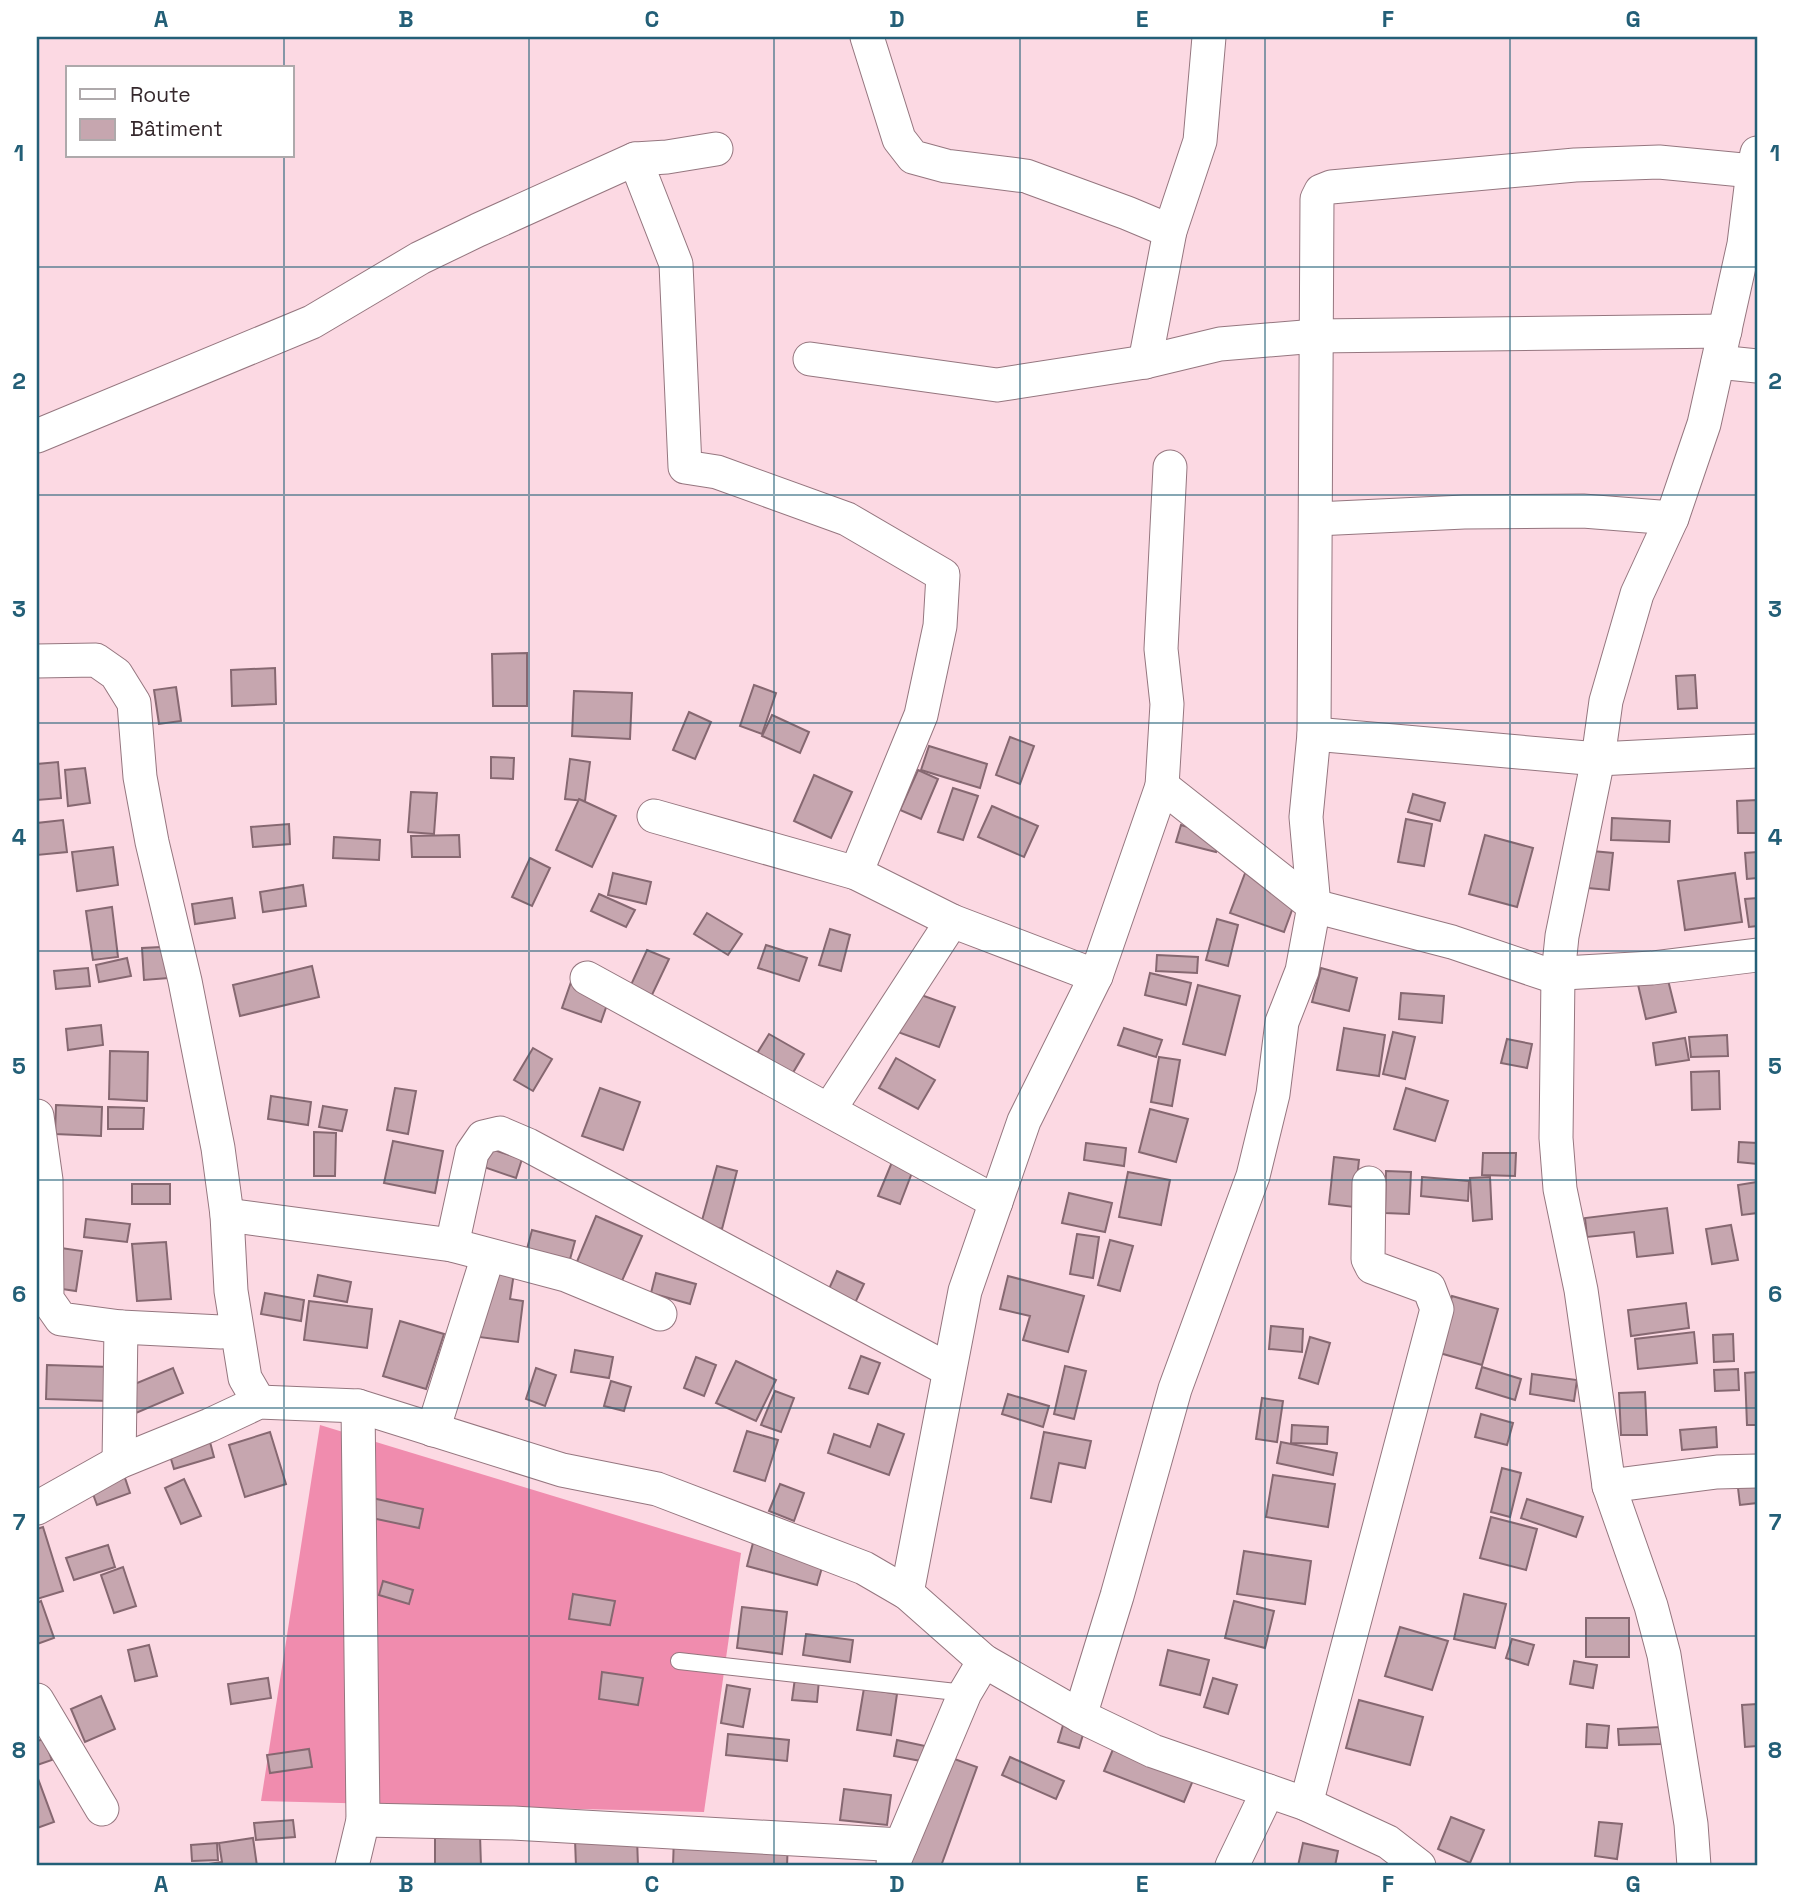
<svg xmlns="http://www.w3.org/2000/svg" width="1794" height="1903" font-family="'Space Grotesk',sans-serif">
<style>
.forest{fill:#f08cae}
.building{fill:#c6a6af;stroke:#866871;stroke-width:2}
.lines{fill:none;stroke-linecap:round;stroke-linejoin:round}
.service-casing{stroke:#95767f;stroke-width:18}
.minor-casing{stroke:#95767f;stroke-width:35}
.service{stroke:#fff;stroke-width:16}
.minor{stroke:#fff;stroke-width:33}
.grid{fill:none;stroke:#235f77;stroke-width:2;stroke-opacity:0.55}
.neatline{fill:none;stroke:#235f77;stroke-width:2.5}
.grid-label{font-size:23px;text-anchor:middle;font-weight:bold;fill:#235f77}
</style>
<rect width="100%" height="100%" fill="#fcd9e3"/>
<path class="forest" d="M320,1425l421,128 -37,259 -443,-11z"/>
<g class="building">
<path d="M527,653v53h-34l-1,-52z"/>
<path d="M275,668l1,36 -44,2 -1,-36z"/>
<path d="M1695,675l2,33 -19,1 -2,-33z"/>
<path d="M754,685l22,8 -14,41 -22,-8z"/>
<path d="M176,687l5,34 -22,3 -5,-34z"/>
<path d="M574,691l58,2 -2,46 -58,-3z"/>
<path d="M689,712l22,10 -16,37 -22,-9z"/>
<path d="M772,715l37,17 -9,21 -38,-17z"/>
<path d="M1010,737l24,9 -14,38 -24,-9z"/>
<path d="M929,746l58,18 -7,24 -59,-18z"/>
<path d="M491,757l23,1 -1,21 -22,-1z"/>
<path d="M570,759l20,3 -5,39 -20,-2z"/>
<path d="M58,762l3,36 -24,2v-36z"/>
<path d="M85,768l5,35 -22,3 -3,-36z"/>
<path d="M918,770l20,9 -17,40 -21,-9z"/>
<path d="M814,775l38,17 -21,46 -37,-17z"/>
<path d="M953,788l25,8 -15,44 -25,-8z"/>
<path d="M411,792l26,1 -3,41 -26,-2z"/>
<path d="M1413,794l32,9 -5,18 -32,-9z"/>
<path d="M579,799l37,17 -24,51 -36,-17z"/>
<path d="M1757,800v33h-19l-1,-32z"/>
<path d="M992,806l46,20 -14,31 -46,-20z"/>
<path d="M1612,818l58,3 -1,21 -58,-2z"/>
<path d="M1406,819l26,5 -8,42 -26,-4z"/>
<path d="M63,820l4,32 -30,3v-32z"/>
<path d="M289,824l1,20 -37,3 -2,-20z"/>
<path d="M1181,825l39,11 -4,16 -40,-10z"/>
<path d="M459,835l1,22h-48l-1,-21z"/>
<path d="M1485,835l48,13 -16,59 -48,-13z"/>
<path d="M334,837l46,3 -1,20 -46,-2z"/>
<path d="M113,847l5,38 -41,6 -5,-39z"/>
<path d="M1592,851l21,2 -4,37 -21,-2z"/>
<path d="M1757,852v26l-10,1 -2,-26z"/>
<path d="M530,858l20,10 -18,38 -20,-9z"/>
<path d="M1247,868l53,20 -16,44 -54,-19z"/>
<path d="M613,873l38,9 -5,22 -38,-9z"/>
<path d="M1735,873l7,49 -57,8 -7,-49z"/>
<path d="M303,885l3,21 -43,6 -3,-20z"/>
<path d="M599,894l36,16 -9,17 -35,-16z"/>
<path d="M232,898l3,20 -40,6 -3,-20z"/>
<path d="M1757,898v28l-8,1 -4,-28z"/>
<path d="M112,907l6,50 -25,3 -7,-49z"/>
<path d="M707,913l35,21 -14,21 -34,-21z"/>
<path d="M1217,919l21,6 -10,41 -22,-6z"/>
<path d="M830,929l20,6 -9,36 -22,-6z"/>
<path d="M766,945l41,13 -8,23 -41,-13z"/>
<path d="M180,946l1,31 -37,3 -2,-32z"/>
<path d="M647,950l22,9 -18,38 -21,-10z"/>
<path d="M1157,955l41,2 -1,16 -41,-2z"/>
<path d="M127,958l4,18 -32,6 -3,-17z"/>
<path d="M312,966l7,31 -79,19 -7,-31z"/>
<path d="M88,968l2,18 -34,3 -2,-18z"/>
<path d="M1321,968l36,10 -8,33 -37,-9z"/>
<path d="M1665,968l11,44 -30,7 -10,-43z"/>
<path d="M1150,973l41,10 -5,22 -41,-10z"/>
<path d="M571,982l39,14 -9,26 -39,-14z"/>
<path d="M1198,985l42,11 -15,59 -42,-11z"/>
<path d="M910,991l45,16 -16,40 -44,-16z"/>
<path d="M1401,993l43,3 -2,27 -43,-4z"/>
<path d="M101,1025l2,20 -35,5 -2,-21z"/>
<path d="M1124,1028l38,12 -6,17 -38,-12z"/>
<path d="M1344,1028l41,7 -6,41 -42,-6z"/>
<path d="M1393,1032l22,5 -10,42 -22,-5z"/>
<path d="M769,1034l35,20 -13,22 -35,-21z"/>
<path d="M1727,1035l1,21 -37,1 -2,-20z"/>
<path d="M1685,1038l4,22 -33,5 -3,-22z"/>
<path d="M1507,1039l25,5 -5,24 -26,-5z"/>
<path d="M533,1048l19,11 -19,32 -19,-11z"/>
<path d="M110,1051l38,1 -1,49 -38,-2z"/>
<path d="M1159,1057l21,3 -8,46 -21,-4z"/>
<path d="M896,1058l39,22 -17,29 -39,-21z"/>
<path d="M1719,1071l1,38 -28,1 -1,-38z"/>
<path d="M395,1088l21,3 -8,43 -21,-4z"/>
<path d="M600,1088l40,14 -17,48 -41,-14z"/>
<path d="M1406,1088l42,13 -13,40 -41,-12z"/>
<path d="M271,1096l40,6 -3,23 -40,-6z"/>
<path d="M56,1105l46,2 -1,29 -46,-2z"/>
<path d="M323,1106l24,4 -5,21 -23,-4z"/>
<path d="M108,1107l36,1 -1,21h-35z"/>
<path d="M1150,1109l38,10 -12,43 -37,-10z"/>
<path d="M314,1132l22,1 -1,43h-21z"/>
<path d="M393,1141l50,10 -8,42 -51,-10z"/>
<path d="M1739,1142l18,1v21l-19,-2z"/>
<path d="M1086,1143l40,5 -2,18 -40,-6z"/>
<path d="M485,1147l37,12 -6,19 -38,-13z"/>
<path d="M1483,1153h33l-1,23 -33,-1z"/>
<path d="M1334,1157l25,3 -5,47 -25,-3z"/>
<path d="M892,1162l21,8 -13,34 -22,-8z"/>
<path d="M717,1166l20,5 -15,58 -21,-5z"/>
<path d="M1386,1171l25,1 -2,42 -24,-1z"/>
<path d="M1128,1172l42,8 -9,45 -42,-8z"/>
<path d="M1422,1177l47,4 -1,20 -47,-5z"/>
<path d="M1490,1177l2,42 -19,2 -3,-43z"/>
<path d="M1757,1182v31l-15,2 -4,-30z"/>
<rect x="132" y="1184" width="38" height="20"/>
<path d="M1069,1193l43,10 -7,29 -43,-9z"/>
<path d="M1667,1208l6,45 -36,4 -3,-25 -47,5 -2,-19z"/>
<path d="M596,1216l46,20 -21,47 -45,-19z"/>
<path d="M86,1219l44,5 -3,18 -43,-5z"/>
<path d="M1731,1225l7,35 -26,4 -6,-35z"/>
<path d="M532,1230l43,11 -6,22 -43,-10z"/>
<path d="M1077,1234l22,3 -6,41 -23,-4z"/>
<path d="M1110,1240l23,6 -13,45 -22,-6z"/>
<path d="M166,1242l5,57 -34,2 -5,-57z"/>
<path d="M61,1248l21,3 -6,40 -21,-3z"/>
<path d="M488,1270l26,3 -4,26 13,2 -5,41 -39,-5z"/>
<path d="M837,1271l27,13 -9,19 -27,-12z"/>
<path d="M656,1273l40,11 -6,20 -39,-11z"/>
<path d="M318,1275l33,7 -4,20 -33,-6z"/>
<path d="M1008,1276l76,20 -16,56 -45,-12 7,-24 -30,-7z"/>
<path d="M265,1293l39,7 -3,21 -40,-7z"/>
<path d="M1452,1296l46,13 -16,56 -46,-13z"/>
<path d="M309,1301l63,8 -5,39 -63,-8z"/>
<path d="M1686,1303l3,25 -58,8 -3,-26z"/>
<path d="M400,1321l44,13 -18,55 -43,-13z"/>
<path d="M1271,1326l32,3 -1,23 -33,-3z"/>
<path d="M1694,1332l3,31 -59,6 -3,-30z"/>
<path d="M1733,1334l1,27 -20,1 -1,-27z"/>
<path d="M1310,1337l20,6 -12,41 -19,-6z"/>
<path d="M575,1350l38,7 -4,21 -38,-6z"/>
<path d="M861,1356l19,7 -12,31 -19,-6z"/>
<path d="M696,1357l20,8 -12,31 -20,-8z"/>
<path d="M736,1361l40,19 -20,41 -40,-18z"/>
<path d="M47,1365l63,2 -2,34 -62,-2z"/>
<path d="M1065,1366l21,5 -12,48 -20,-5z"/>
<path d="M1482,1367l39,12 -6,21 -39,-12z"/>
<path d="M173,1368l10,25 -47,20 -11,-25z"/>
<path d="M536,1368l20,7 -11,31 -19,-7z"/>
<path d="M1738,1369l1,21 -24,1 -1,-21z"/>
<path d="M1757,1372v53h-10l-2,-52z"/>
<path d="M1532,1374l45,6 -3,21 -44,-7z"/>
<path d="M611,1381l20,6 -7,24 -20,-5z"/>
<path d="M775,1391l19,7 -13,34 -20,-7z"/>
<path d="M1645,1392l2,43h-26l-2,-42z"/>
<path d="M1008,1394l41,12 -6,21 -41,-13z"/>
<path d="M1262,1398l21,3 -6,41 -21,-3z"/>
<path d="M1481,1414l32,9 -6,22 -32,-8z"/>
<path d="M878,1424l26,10 -15,41 -61,-22 6,-19 36,13z"/>
<path d="M1292,1425l36,2 -1,17 -36,-1z"/>
<path d="M206,1427l8,30 -40,12 -9,-30z"/>
<path d="M1716,1427l1,20 -35,3 -2,-20z"/>
<path d="M747,1431l31,9 -13,41 -31,-10z"/>
<path d="M270,1432l16,52 -41,13 -16,-52z"/>
<path d="M1044,1432l47,9 -6,27 -26,-5 -8,39 -20,-4z"/>
<path d="M1281,1442l56,11 -4,22 -56,-12z"/>
<path d="M1502,1468l19,5 -11,44 -19,-5z"/>
<path d="M1757,1469v34l-17,2 -4,-34z"/>
<path d="M124,1475l6,18 -33,12 -7,-19z"/>
<path d="M1273,1475l62,9 -7,43 -62,-10z"/>
<path d="M184,1479l17,37 -20,8 -16,-36z"/>
<path d="M780,1484l24,9 -10,28 -25,-10z"/>
<path d="M372,1498l51,11 -4,19 -52,-11z"/>
<path d="M1527,1499l56,18 -7,20 -55,-19z"/>
<path d="M1491,1517l46,12 -11,41 -46,-12z"/>
<path d="M43,1527l20,64 -26,8v-70z"/>
<path d="M754,1539l71,18 -8,28 -70,-19z"/>
<path d="M108,1545l7,22 -41,13 -8,-22z"/>
<path d="M1244,1551l67,10 -6,43 -68,-10z"/>
<path d="M123,1567l13,39 -22,7 -13,-38z"/>
<path d="M383,1581l30,9 -4,14 -30,-9z"/>
<path d="M573,1594l42,7 -5,24 -41,-6z"/>
<path d="M1464,1594l42,10 -11,44 -41,-9z"/>
<path d="M41,1601l13,37 -17,6v-41z"/>
<path d="M1234,1601l40,10 -9,37 -40,-10z"/>
<path d="M742,1607l45,5 -5,42 -45,-6z"/>
<rect x="1586" y="1618" width="43" height="39"/>
<path d="M1400,1627l48,14 -16,49 -47,-14z"/>
<path d="M806,1634l47,6 -3,22 -47,-7z"/>
<path d="M1512,1639l22,6 -6,20 -22,-7z"/>
<path d="M149,1645l8,31 -22,5 -7,-31z"/>
<path d="M1168,1650l41,10 -9,35 -40,-10z"/>
<path d="M1574,1661l23,4 -4,23 -23,-4z"/>
<path d="M602,1672l41,6 -5,27 -39,-6z"/>
<path d="M268,1678l3,20 -40,6 -3,-20z"/>
<path d="M795,1678l24,2 -2,22 -25,-2z"/>
<path d="M1213,1678l24,7 -9,29 -24,-7z"/>
<path d="M727,1685l23,4 -7,38 -22,-4z"/>
<path d="M864,1688l33,6 -6,41 -34,-5z"/>
<path d="M101,1696l14,33 -30,13 -14,-33z"/>
<path d="M1359,1700l64,17 -13,48 -64,-17z"/>
<path d="M1757,1704v42l-12,1 -3,-42z"/>
<path d="M1067,1712l21,6 -9,30 -21,-6z"/>
<path d="M1587,1724l22,2 -2,22 -21,-1z"/>
<path d="M1661,1727v17l-42,1 -1,-16z"/>
<path d="M728,1734l61,6 -2,21 -61,-6z"/>
<path d="M44,1739l8,21 -15,5v-24z"/>
<path d="M897,1740l28,6 -4,15 -27,-5z"/>
<path d="M1116,1742l80,31 -12,29 -80,-31z"/>
<path d="M309,1749l3,18 -42,6 -3,-18z"/>
<path d="M946,1756l31,11 -36,99h-35z"/>
<path d="M1010,1757l54,24 -8,18 -54,-24z"/>
<path d="M37,1776l17,46 -17,6z"/>
<path d="M844,1789l47,6 -4,30 -47,-5z"/>
<path d="M1451,1817l33,13 -14,33 -32,-14z"/>
<path d="M293,1820l2,17 -39,3 -2,-17z"/>
<path d="M1599,1822l23,2 -5,35 -22,-3z"/>
<path d="M480,1835l1,31h-46v-29z"/>
<path d="M674,1836l114,4 -1,26h-114z"/>
<path d="M253,1838l4,28h-62l27,-4 -3,-19z"/>
<path d="M637,1838l1,28h-62l-1,-26z"/>
<path d="M217,1843l1,17 -26,1 -1,-16z"/>
<path d="M1303,1843l35,8 -3,15h-37z"/>
</g>
<g class="lines">
<defs>
<path id="service" d="M679,1661l286,32"/>
<g id="minor">
<path d="M867,37l32,102 14,18 33,9 80,10 101,37 43,18"/>
<path d="M635,159l41,105 9,203 32,5 130,47 96,56 -3,51 -19,89 -65,158"/>
<path d="M810,359l187,26 148,-23 75,-18 96,-8 409,-5"/>
<path d="M1145,362l25,-131 30,-90 9,-104"/>
<path d="M1718,362l39,4"/>
<path d="M37,436l275,-114 108,-64 58,-28 157,-71 32,-2 49,-8"/>
<path d="M1170,467l-9,182 6,55 -5,82 152,120 138,36 94,32 106,-6 105,-13"/>
<path d="M1316,519l148,-7 119,-1 89,7"/>
<path d="M37,661l59,-1 20,14 18,29 6,74 12,65 33,139 33,167 9,67 4,76 14,87 14,24"/>
<path d="M1314,734l284,25 159,-8"/>
<path d="M654,816l202,57 96,48 144,55"/>
<path d="M587,978l409,224"/>
<path d="M829,1110l123,-189"/>
<path d="M37,1116l9,64 1,119 14,20 60,8 100,5 15,-6"/>
<path d="M227,1215l225,30 114,30 94,39"/>
<path d="M452,1245l20,-92 11,-16 17,-4 28,12 421,225"/>
<path d="M433,1430l55,-174"/>
<path d="M119,1462l2,-135"/>
<path d="M1609,1486l108,-14 40,-1"/>
<path d="M37,1508l82,-46 91,-37 49,-23 99,4 204,64 95,19 207,79 43,25 77,68 96,55 73,35 153,53 82,38 31,24"/>
<path d="M907,1593l58,-302 59,-170 72,-145 66,-190"/>
<path d="M37,1700l65,109"/>
<path d="M1080,1716l37,-120 58,-207 78,-213 20,-82 9,-72 20,-51 12,-65 -8,-89 8,-83 3,-535 4,-8 10,-4 244,-22 84,-3 94,9"/>
<path d="M1306,1804l131,-495 -8,-21 -57,-21 -4,-8 1,-76"/>
<path d="M363,1820l150,3 388,22"/>
<path d="M893,1864l72,-171 19,-32"/>
<path d="M352,1866l11,-46 -5,-414"/>
<path d="M1232,1866l36,-75"/>
<path d="M1694,1866l-3,-42 -27,-169 -13,-49 -42,-120 -28,-196 -21,-101 -4,-51 2,-163 4,-39 36,-177 8,-58 31,-107 35,-76 32,-94 40,-180 9,-73 4,-18"/>
</g>
</defs>
<use href="#service" class="service-casing"/>
<use href="#minor" class="minor-casing"/>
<use href="#service" class="service"/>
<use href="#minor" class="minor"/>
</g>
<path class="grid" d="M284,37v31M529,37v1829M774,37v1829M1020,37v1829M1265,37v1829M1510,37v1829M284,156v1710M37,267h1720M37,495h1720M37,723h1720M37,951h1720M37,1180h1720M37,1408h1720M37,1636h1720"/>
<rect width="1794" height="1903" fill="none" stroke="#ffffff" stroke-width="77"/>
<rect x="66" y="66" width="228" height="91" fill="#ffffff" stroke="#aea9ab" stroke-width="2"/>
<rect x="80" y="89" width="35" height="10" fill="#ffffff" stroke="#aea9ab" stroke-width="2"/>
<text x="130" y="102" font-size="21" fill="#35282c">Route</text>
<rect x="80" y="119" width="35" height="21" fill="#c6a6af" stroke="#aea9ab" stroke-width="2"/>
<text x="130" y="136" font-size="21" fill="#35282c">Bâtiment</text>
<rect x="38" y="38" width="1718" height="1826" class="neatline"/>
<g class="grid-label">
<text x="161" y="27">A</text>
<text x="406" y="27">B</text>
<text x="652" y="27">C</text>
<text x="897" y="27">D</text>
<text x="1142" y="27">E</text>
<text x="1388" y="27">F</text>
<text x="1633" y="27">G</text>
<text x="19" y="161">1</text>
<text x="1775" y="161">1</text>
<text x="19" y="389">2</text>
<text x="1775" y="389">2</text>
<text x="19" y="617">3</text>
<text x="1775" y="617">3</text>
<text x="19" y="845">4</text>
<text x="1775" y="845">4</text>
<text x="19" y="1074">5</text>
<text x="1775" y="1074">5</text>
<text x="19" y="1302">6</text>
<text x="1775" y="1302">6</text>
<text x="19" y="1530">7</text>
<text x="1775" y="1530">7</text>
<text x="19" y="1758">8</text>
<text x="1775" y="1758">8</text>
<text x="161" y="1892">A</text>
<text x="406" y="1892">B</text>
<text x="652" y="1892">C</text>
<text x="897" y="1892">D</text>
<text x="1142" y="1892">E</text>
<text x="1388" y="1892">F</text>
<text x="1633" y="1892">G</text>
</g>
</svg>
